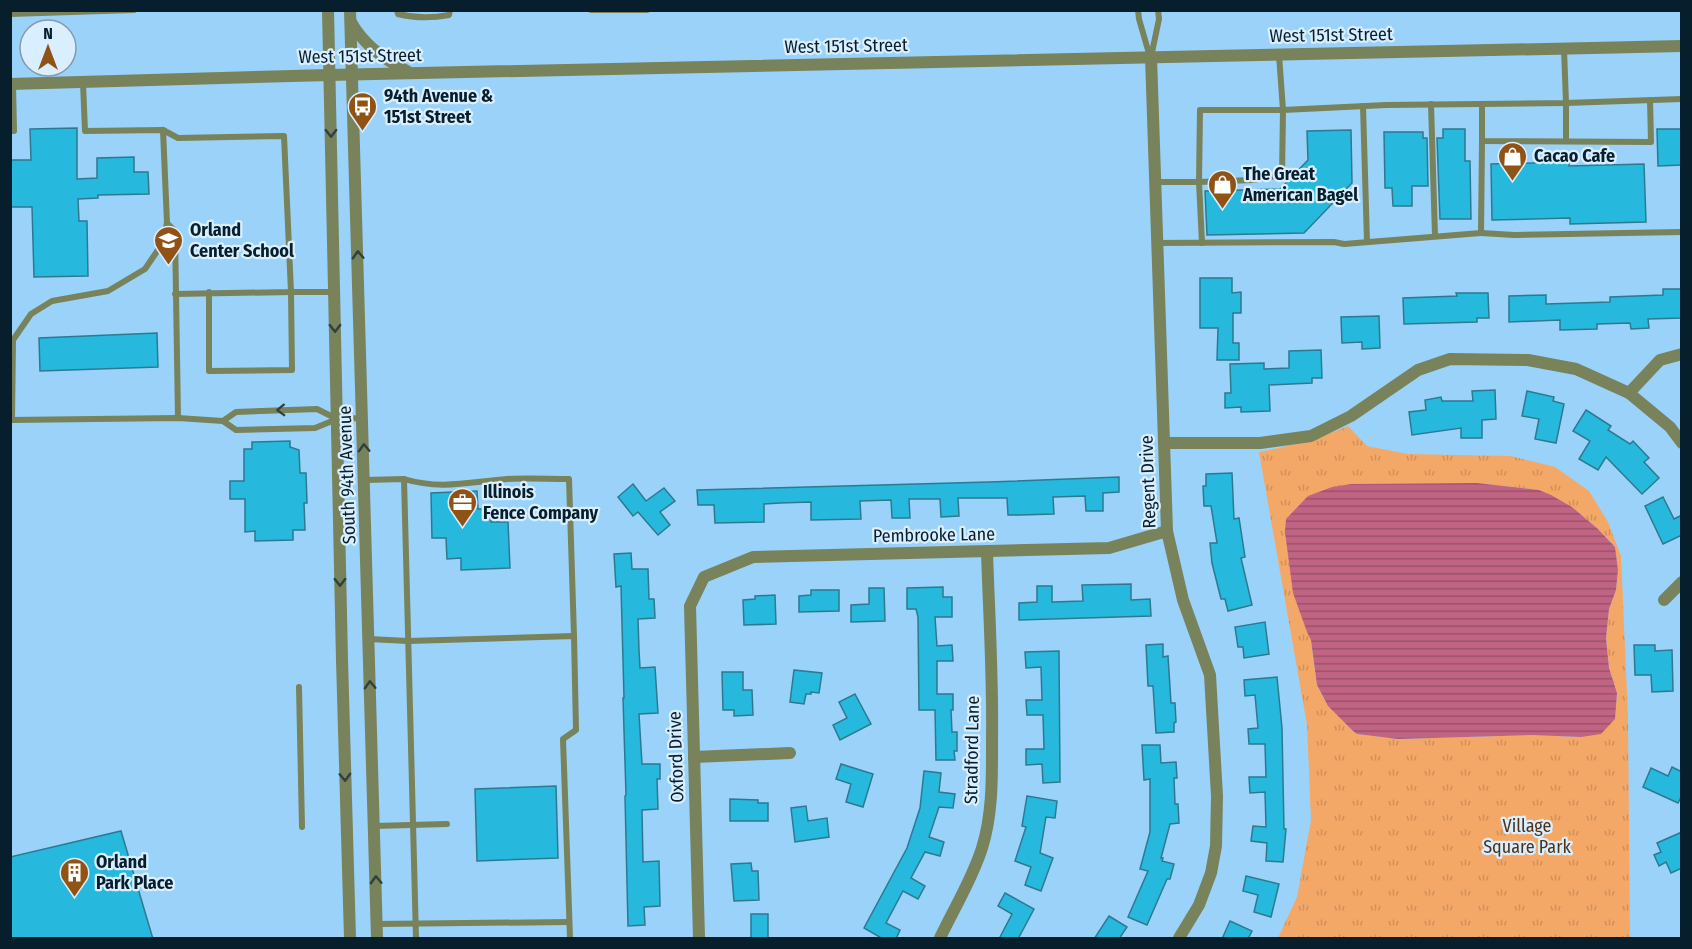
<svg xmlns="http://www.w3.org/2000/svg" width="1692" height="949" font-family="'Fira Sans Condensed',sans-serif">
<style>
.grass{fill:url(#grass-tufts);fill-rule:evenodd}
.water{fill:url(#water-rules)}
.building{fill:#26b9dd;stroke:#2d7a8f;stroke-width:1.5}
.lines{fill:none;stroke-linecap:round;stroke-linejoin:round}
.service{stroke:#78825b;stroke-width:6}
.minor{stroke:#78825b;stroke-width:12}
.tertiary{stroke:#78825b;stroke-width:12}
.oneway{stroke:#2f413c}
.labels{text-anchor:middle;stroke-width:4.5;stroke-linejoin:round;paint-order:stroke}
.street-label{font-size:18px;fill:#071e2c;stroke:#d9efff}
.poi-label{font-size:18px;font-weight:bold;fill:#071e2c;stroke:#d9efff;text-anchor:start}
.park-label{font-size:18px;fill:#513115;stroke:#d9efff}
</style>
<defs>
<pattern id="grass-tufts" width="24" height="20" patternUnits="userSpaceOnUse" patternTransform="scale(1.5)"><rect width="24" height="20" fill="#f4a867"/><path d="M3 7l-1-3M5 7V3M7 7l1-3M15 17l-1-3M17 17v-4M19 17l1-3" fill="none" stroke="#d0905a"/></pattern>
<pattern id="water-rules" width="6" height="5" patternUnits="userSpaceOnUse" patternTransform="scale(1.5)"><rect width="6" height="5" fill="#c16383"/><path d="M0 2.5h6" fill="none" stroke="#9b516b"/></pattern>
</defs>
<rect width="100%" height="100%" fill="#9ad2fa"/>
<path class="grass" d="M1348,426l19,20 41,8 103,2 44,11 34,24 19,31 13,34 7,161 2,221h-352l19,-41 14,-77 -4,-95 -48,-273c31,-6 60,-13 89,-26zM1477,483l62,7 33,17 26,22 17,18 3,23 -2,20 -7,19 -3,29 3,30 8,25 -2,26 -34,18 -50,-2 -133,4 -41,-5 -4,-3 -29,-32 -7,-14 -6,-45 40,-156z"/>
<path class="water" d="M1477,483l62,7 12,5 21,12 26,22 17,18 3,23 -2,20 -7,19 -3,29 3,30 8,25 -2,26 -14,15 -20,3 -50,-2 -133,4 -41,-5 -4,-3 -25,-25 -11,-21 -6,-45 -4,-8 -14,-39 -8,-61 1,-13 22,-23 24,-9 19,-3z"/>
<g class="building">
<path d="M77,128v51l20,-1v-20l37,-1v15h14l1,22 -51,1v3l-20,1 1,22h8l1,55 -54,1 -2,-70h-22v-47h21l-1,-31z"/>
<path d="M1443,129h22v32h5l1,58h-31l-3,-81h6z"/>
<path d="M1657,129h25v36l-24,1z"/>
<path d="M1351,130l1,53 -48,50 -97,2 -2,-44 75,-2 28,-29 -1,-29z"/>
<path d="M1384,132h39v6h4l1,48h-16v20h-19l-1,-18h-7z"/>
<path d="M1569,162v4l75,-2 2,58 -76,2v-6l-78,2 -1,-56z"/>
<path d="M1200,278h32v15l9,-1v21h-8v30h6v17h-22l1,-32h-18z"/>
<path d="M1663,289h19v29l-34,1 1,9 -18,1 -1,-6 -33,1v5l-37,1v-10l-51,2v-26l37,-1v9l64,-2v-5l53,-2z"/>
<path d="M1456,293h32l1,25h-12v4l-73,2 -1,-26 54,-2z"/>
<path d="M1379,316l1,32 -18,1v-7l-20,1 -1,-26z"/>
<path d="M157,333l1,34 -118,4 -1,-33z"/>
<path d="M1321,350l1,28h-10v5l-43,2 1,26 -29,1v-5l-16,1v-15h6l-1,-29 34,-1v6l25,-1v-17z"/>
<path d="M1495,390l1,29 -14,1v18h-21v-10l-49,7 -3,-23 17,-2 -1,-10 16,-3 1,4h31l-1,-10z"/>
<path d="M1527,391l27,6 -1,4 11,3 -8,39 -21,-4 4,-20 -17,-3z"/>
<path d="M1586,410l25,16 -3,4 22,14 3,-3 16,17 -5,4 15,16 -17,16 -36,-37 -8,13 -19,-11 11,-18 -17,-10z"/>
<path d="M290,441v6l9,3 1,23h6l1,30h-3l1,27h-12v10l-38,1v-10l-10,1v-33h-15v-18h14v-32h8v-7z"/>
<path d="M1232,473l2,46 5,-1 6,39 -4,1 11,47 -24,6 -3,-12h-4l-9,-36 -2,-20h7l-6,-37h-7l-1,-20h3v-12z"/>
<path d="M1119,477v15l-16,1v18h-17l-1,-15 -32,1 1,17 -35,1h-11l-1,-17h-49l1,18 -18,1 -1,-18h-31l1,19h-18l-1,-18 -31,1 1,18 -50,1v-18l-31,1 -16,1v18l-49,1 -1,-18h-16l-1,-15 292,-8z"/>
<path d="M633,484l13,17 18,-13 11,13 -15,11 10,13 -12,10 -20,-23 -5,4 -15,-19z"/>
<path d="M477,491l1,18h13v13h17l2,46 -49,2v-12l-14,1 -1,-21h-14l-1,-45z"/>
<path d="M1663,497l11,22 8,-4v20l-19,9 -18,-38z"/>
<path d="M631,553l1,16h16l1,30h5l1,19 -17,1 1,31 1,18 15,-1 3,46 -19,1 3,50h18v15h-3l1,30 -16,1 1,52 16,-1 1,45 -16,1 1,18 -17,1 -3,-130 1,-1 -3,-97h1l-3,-112 -5,1 -2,-33z"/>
<path d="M1131,584v16l19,-1 1,17 -132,4v-17l18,-1v-16h15v16l31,-1 -1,-16z"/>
<path d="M943,587v10h9v20h-17l2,29 15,-1 1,16h-16v33h16v16h-2l1,22h5v19h-3l1,9h-19l-1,-50h-16l-1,-93 -2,-8h-9v-21z"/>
<path d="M869,588h15l1,33 -34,1v-17l18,-1z"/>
<path d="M811,590h28v21l-40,1v-16l12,-1z"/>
<path d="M775,595l1,29 -32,1 -1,-25 12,-1v-3z"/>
<path d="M1265,622l4,32 -25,4 -1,-11h-5l-3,-20z"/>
<path d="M1163,644v13l5,-1 3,47h4l1,19 -2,1v9l-18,1 -3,-47h-5l-2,-41z"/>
<path d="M1634,645h21v6l17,-1 1,41 -21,1 -1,-17h-16z"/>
<path d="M1059,651l1,131 -17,1 -1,-19 -16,1v-16h18l-1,-34h-16l-1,-15h16l-1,-33 -15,1 -1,-16z"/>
<path d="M794,670l28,3 -3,20 -8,-1v2h-5l-2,10 -14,-2z"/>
<path d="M722,672h21v18h9l1,25 -19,1v-6h-11z"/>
<path d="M1277,677l5,51 2,101h2l-3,33 -17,-1 1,-18 -16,-2 2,-15 13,1 -1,-35 -15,1 -1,-16h17l-1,-33h-16l-1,-15 10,-1 -3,-33 -10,1 -1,-16z"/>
<path d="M855,694l16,30 -31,16 -7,-15 14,-7 -8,-16z"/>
<path d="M1142,745h18l1,18 15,-1 1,16h-3l1,26h3l1,19 -9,1 -9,34h2l-1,3 12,3 -4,15h-3l-20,46 -19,-8 20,-46 -8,-2 10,-37v-53l-6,1z"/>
<path d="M841,764l32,10 -10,33 -17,-5 5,-18 -15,-5z"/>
<path d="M1672,767l10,5v23l-4,8 -35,-16 8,-19 17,8z"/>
<path d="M924,771l17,2 -2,19 16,2 -2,14 -14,-1 -10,30 15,5 -4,14 -15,-4 -14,26 14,8 -7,13 -15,-8 -17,32 14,7 -4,9h-13l-19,-11 43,-80 13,-40z"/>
<path d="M556,786l2,72 -81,3 -2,-72z"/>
<path d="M1027,796l30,5 -2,17 -9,-1 -6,36 13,5 -12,33 -16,-6 6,-18 -16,-6 11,-34 -4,-1z"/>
<path d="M730,799l28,1v3h10v18h-38z"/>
<path d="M806,806l2,15 19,-3 2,19 -34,5 -4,-34z"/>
<path d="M121,831l32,108h-143v-82z"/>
<path d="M1682,832v36l-11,5 -5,-11 -7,4 -5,-11 7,-3 -4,-9z"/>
<path d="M751,863l1,8h6l1,29 -25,1 -3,-37z"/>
<path d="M1246,876l33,8 -8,33 -17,-5 4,-17 -15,-4z"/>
<path d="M1005,893l29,16 -16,30h-19l13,-25 -14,-8z"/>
<rect x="751" y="914" width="17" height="25"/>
<path d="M1109,916l18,11 -8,12h-25z"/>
<path d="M1230,921l22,10 -4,8h-26z"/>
</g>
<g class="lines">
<g class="service">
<path d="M397,10l1,4c16,4 35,4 51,1l1,-5"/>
<path d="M591,10h56"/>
<path d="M1138,10l1,9 11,38"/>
<path d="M10,14l124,-4"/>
<path d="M1279,55l4,55h-83l-1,72 54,-2 29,-5 1,-65 103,-5 180,-2 -2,-54"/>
<path d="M1151,57l8,-38 -1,-9"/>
<path d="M1431,104l4,132"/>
<path d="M1482,104v37l169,1 -1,-42"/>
<path d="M1363,106l4,136"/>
<path d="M163,130l15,8 106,-2 7,156 -116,2"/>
<path d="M10,131h4l-1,-47"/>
<path d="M1566,141v-38l116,-4"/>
<path d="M1156,182h43l3,61"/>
<path d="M167,223l8,8 3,187"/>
<path d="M1481,233l33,2 168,-3"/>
<path d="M1158,243l176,-1 10,2 137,-11 1,-92"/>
<path d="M209,292v79l83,-1 -1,-78h43"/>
<path d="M10,420l168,-2 45,3 13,9 79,-2 22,-9 25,-1"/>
<path d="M12,420l1,-80 18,-26 21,-13 56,-10 37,-22 17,-25 5,-21 -4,-93 -78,1 -2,-48"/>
<path d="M223,421l13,-9 81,-3 20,10"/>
<path d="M404,479c36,11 66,3 103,0 20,-1 41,0 62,0l5,157"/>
<path d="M365,480l39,-1 12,459"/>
<path d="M369,639l39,2 166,-5 2,94 -13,9 7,199"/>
<path d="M299,687l3,140"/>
<path d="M374,826l73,-2"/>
<path d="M377,924l192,-2"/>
</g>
<g class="minor">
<path d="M1151,57l16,474 16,69 27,75 7,121 -1,50 -5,27 -12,32 -20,33"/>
<path d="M1629,393l31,-33 22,-6"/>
<path d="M1164,443h96l51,-7 40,-20 67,-46 32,-11 78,1 48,9 53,24 41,34 12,16"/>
<path d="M1664,600l18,-18"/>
<path d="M694,757l96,-4"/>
<path d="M699,938l-9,-332 14,-29 49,-20 356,-9 58,-17"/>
<path d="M940,938c14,-30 32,-58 42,-90 11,-35 10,-73 10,-109 1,-63 -3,-125 -5,-187"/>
</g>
<g class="tertiary">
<path d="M328,10l14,650 8,278"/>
<path d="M350,10l27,928"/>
<path d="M351,22c12,22 34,38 56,49"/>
<path d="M10,84l319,-9 1353,-29"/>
</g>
</g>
<defs><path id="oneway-chevron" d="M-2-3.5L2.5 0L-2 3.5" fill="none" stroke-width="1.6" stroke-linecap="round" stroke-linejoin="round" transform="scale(1.5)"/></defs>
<g class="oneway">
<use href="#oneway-chevron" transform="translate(331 133) rotate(89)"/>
<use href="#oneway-chevron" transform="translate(358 255) rotate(-92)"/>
<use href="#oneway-chevron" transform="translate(335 328) rotate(89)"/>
<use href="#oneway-chevron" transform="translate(281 410) rotate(178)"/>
<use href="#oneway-chevron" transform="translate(364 448) rotate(-92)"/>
<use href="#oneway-chevron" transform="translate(340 582) rotate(89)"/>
<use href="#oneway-chevron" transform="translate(370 685) rotate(-92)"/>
<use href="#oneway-chevron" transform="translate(345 777) rotate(88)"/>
<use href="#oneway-chevron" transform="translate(376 880) rotate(-92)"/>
</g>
<defs>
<symbol id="bus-pin" viewBox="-11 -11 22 30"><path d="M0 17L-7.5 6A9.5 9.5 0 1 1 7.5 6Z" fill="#905315" stroke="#d9efff"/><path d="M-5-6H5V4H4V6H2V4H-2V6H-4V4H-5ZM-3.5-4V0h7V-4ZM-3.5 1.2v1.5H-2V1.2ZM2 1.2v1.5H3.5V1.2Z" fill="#fff"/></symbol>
<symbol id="shop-pin" viewBox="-11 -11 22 30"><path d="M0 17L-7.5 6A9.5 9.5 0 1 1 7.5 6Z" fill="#905315" stroke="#d9efff"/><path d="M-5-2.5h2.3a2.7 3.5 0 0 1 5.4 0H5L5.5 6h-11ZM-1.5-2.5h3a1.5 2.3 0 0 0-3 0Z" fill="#fff"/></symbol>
<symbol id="school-pin" viewBox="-11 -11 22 30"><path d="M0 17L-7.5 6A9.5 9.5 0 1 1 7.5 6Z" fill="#905315" stroke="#d9efff"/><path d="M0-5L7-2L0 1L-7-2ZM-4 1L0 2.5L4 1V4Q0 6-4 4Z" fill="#fff"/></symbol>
<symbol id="office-pin" viewBox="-11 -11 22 30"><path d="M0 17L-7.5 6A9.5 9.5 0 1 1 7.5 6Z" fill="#905315" stroke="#d9efff"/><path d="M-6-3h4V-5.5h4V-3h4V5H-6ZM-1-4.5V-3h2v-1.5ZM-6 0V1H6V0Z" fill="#fff"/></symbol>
<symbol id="building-pin" viewBox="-11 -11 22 30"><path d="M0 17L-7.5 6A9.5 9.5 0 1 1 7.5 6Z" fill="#905315" stroke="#d9efff"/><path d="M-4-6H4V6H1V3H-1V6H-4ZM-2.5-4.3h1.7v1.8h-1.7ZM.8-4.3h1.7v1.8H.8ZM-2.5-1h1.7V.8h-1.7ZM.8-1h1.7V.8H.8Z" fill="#fff"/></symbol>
</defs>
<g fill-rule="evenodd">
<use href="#bus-pin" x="346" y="90" width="33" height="45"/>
<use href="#shop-pin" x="1496" y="140" width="33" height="45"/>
<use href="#shop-pin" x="1206" y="168" width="33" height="45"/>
<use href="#school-pin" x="152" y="224" width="33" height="45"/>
<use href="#office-pin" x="446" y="486" width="33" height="45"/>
<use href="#building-pin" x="58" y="856" width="33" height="45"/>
</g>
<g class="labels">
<g class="street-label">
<text transform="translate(1331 35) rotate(-1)" y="6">West 151st Street</text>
<text transform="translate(846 46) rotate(-1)" y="6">West 151st Street</text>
<text transform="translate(360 56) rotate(-1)" y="6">West 151st Street</text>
<text transform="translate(347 475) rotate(-92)" y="6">South 94th Avenue</text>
<text transform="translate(1148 482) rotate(-92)" y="6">Regent Drive</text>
<text transform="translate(934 535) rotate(-1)" y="6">Pembrooke Lane</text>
<text transform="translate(972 750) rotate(-89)" y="6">Stradford Lane</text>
<text transform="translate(676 757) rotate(-92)" y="6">Oxford Drive</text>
</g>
<g class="poi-label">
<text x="384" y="102">94th Avenue &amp;<tspan x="384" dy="21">151st Street</tspan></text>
<text x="1534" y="162">Cacao Cafe</text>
<text x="1243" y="180">The Great<tspan x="1243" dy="21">American Bagel</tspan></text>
<text x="190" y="236">Orland<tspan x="190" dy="21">Center School</tspan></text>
<text x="483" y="498">Illinois<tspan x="483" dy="21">Fence Company</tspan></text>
<text x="96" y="868">Orland<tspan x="96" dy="21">Park Place</tspan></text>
</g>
<g class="park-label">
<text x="1527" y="832">Village<tspan x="1527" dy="21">Square Park</tspan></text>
</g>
</g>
<rect width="1692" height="949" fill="none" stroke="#071e2c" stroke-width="24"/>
<g transform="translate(48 48)"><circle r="28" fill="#d9efff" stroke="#859bab" stroke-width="1.5"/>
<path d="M0-4.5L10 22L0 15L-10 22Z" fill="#905315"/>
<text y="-9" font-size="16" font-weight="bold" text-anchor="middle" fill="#071e2c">N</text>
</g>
</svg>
